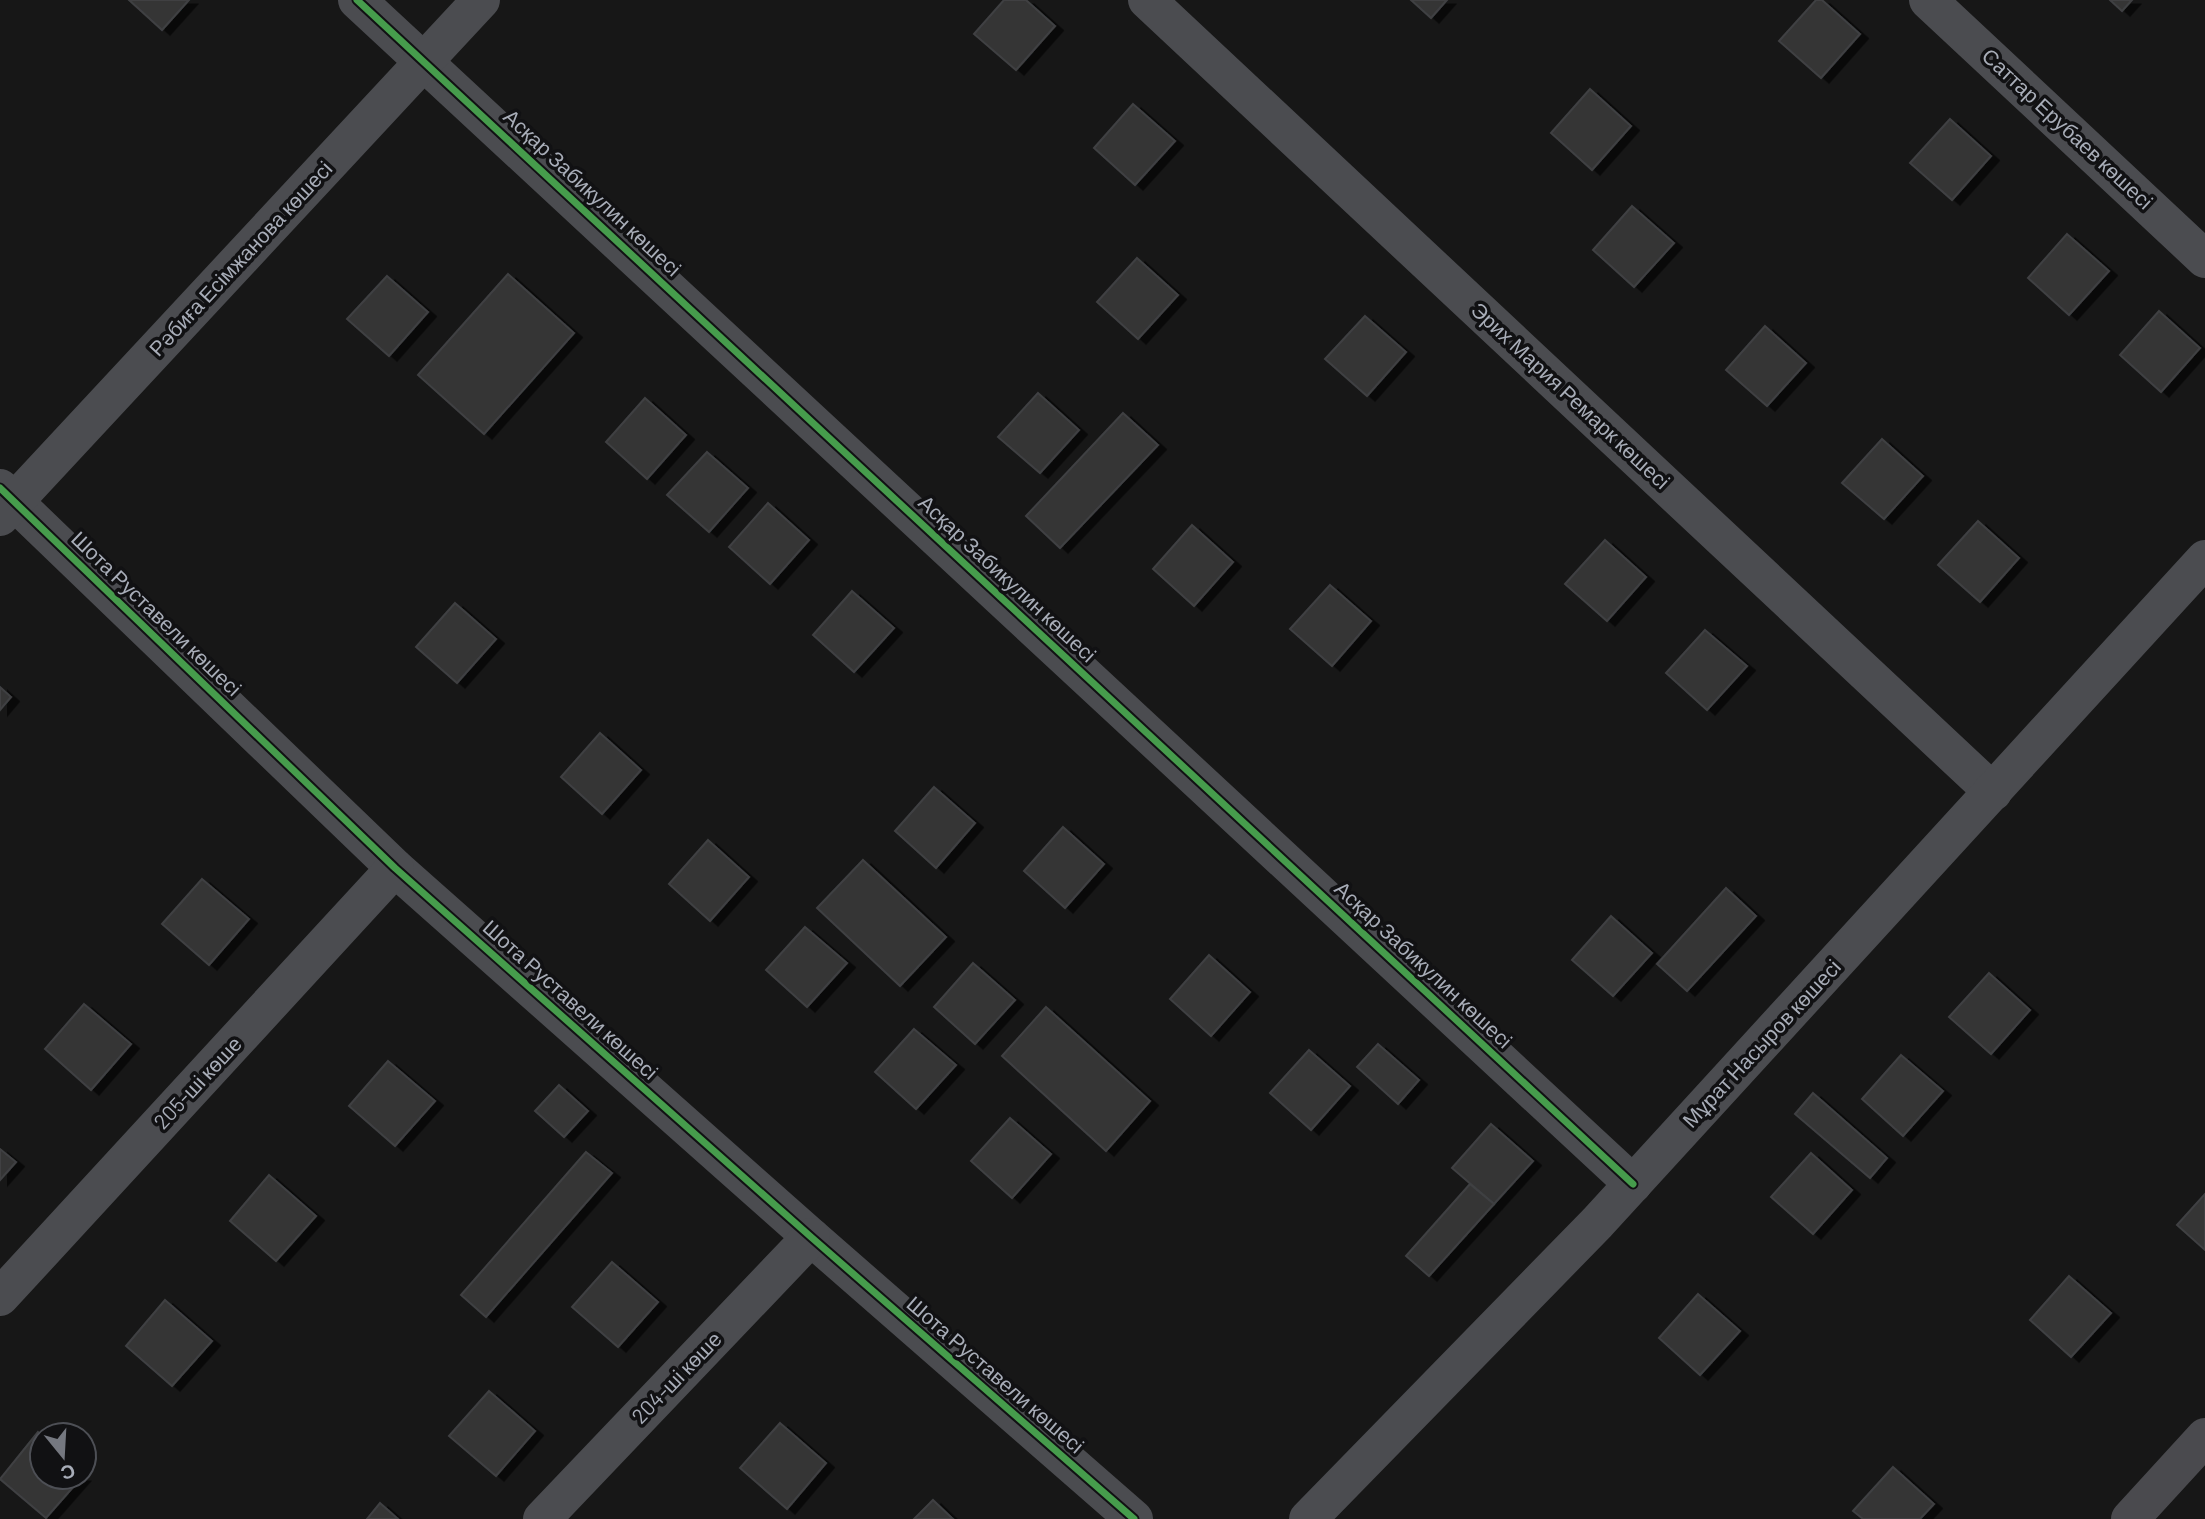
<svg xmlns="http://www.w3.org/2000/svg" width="2205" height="1519" font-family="Barlow,sans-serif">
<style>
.building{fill:#353536;stroke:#3f4043;stroke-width:2;filter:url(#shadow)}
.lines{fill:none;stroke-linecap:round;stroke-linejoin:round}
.street{stroke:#4b4c50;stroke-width:38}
.secondary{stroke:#4a4a4e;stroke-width:38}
.cycleway-casing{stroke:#111113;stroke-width:11}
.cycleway{stroke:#469c4c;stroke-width:7}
.labels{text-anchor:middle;stroke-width:7;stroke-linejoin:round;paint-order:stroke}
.street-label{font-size:21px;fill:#a8adb8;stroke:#111113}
</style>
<defs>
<filter id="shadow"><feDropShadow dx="8" dy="4.5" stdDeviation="0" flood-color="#0009"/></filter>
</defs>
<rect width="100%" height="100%" fill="#171717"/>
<g class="building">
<path d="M129,0h60l-27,30z"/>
<path d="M1004,0h22l29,26 -39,44 -42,-36z"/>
<path d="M1411,0h36l-16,18z"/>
<path d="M1816,0h6l38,34 -39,44 -42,-37z"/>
<path d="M2110,0h22l-10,11z"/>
<path d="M1590,89l41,37 -39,44 -41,-37z"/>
<path d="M1133,104l42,37 -40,44 -41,-37z"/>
<path d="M1950,119l41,37 -39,44 -42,-37z"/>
<path d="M1632,206l42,37 -40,44 -41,-37z"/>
<path d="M2067,234l42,37 -40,44 -41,-37z"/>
<path d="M1137,258l41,37 -40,44 -41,-37z"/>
<path d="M508,274l66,59 -90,101 -66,-59z"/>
<path d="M387,276l41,36 -39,44 -42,-37z"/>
<path d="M2159,311l41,37 -39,44 -41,-37z"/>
<path d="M1365,316l41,36 -39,44 -42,-37z"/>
<path d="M1765,326l41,37 -39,43 -41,-36z"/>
<path d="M1038,393l41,37 -39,43 -42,-36z"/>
<path d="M645,398l41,37 -39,44 -41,-37z"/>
<path d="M1123,413l35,32 -98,103 -34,-32z"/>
<path d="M1882,439l41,37 -39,43 -42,-36z"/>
<path d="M707,452l41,36 -39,44 -42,-37z"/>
<path d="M768,503l41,37 -39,44 -41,-37z"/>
<path d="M1978,521l41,37 -39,44 -42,-37z"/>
<path d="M1192,525l41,37 -39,44 -41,-37z"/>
<path d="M1605,540l41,37 -39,44 -42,-37z"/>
<path d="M1330,585l41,36 -39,45 -42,-37z"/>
<path d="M852,591l42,37 -40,44 -41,-37z"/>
<path d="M455,603l41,36 -39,44 -41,-36z"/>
<path d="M1705,630l42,36 -40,44 -41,-37z"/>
<path d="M0,687l11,10 -11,13z"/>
<path d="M600,733l41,37 -39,44 -41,-37z"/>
<path d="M934,787l41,36 -39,45 -41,-37z"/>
<path d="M1063,827l41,37 -39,44 -41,-37z"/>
<path d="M708,840l41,37 -39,44 -41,-37z"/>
<path d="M863,860l83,77 -46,49 -83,-78z"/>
<path d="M202,879l47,40 -40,46 -47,-41z"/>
<path d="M1726,888l30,28 -69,75 -30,-27z"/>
<path d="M1611,916l41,37 -39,43 -41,-36z"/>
<path d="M805,927l42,36 -40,44 -41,-37z"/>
<path d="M1209,955l41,37 -39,44 -41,-37z"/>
<path d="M973,963l42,37 -40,44 -41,-37z"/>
<path d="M1989,973l41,37 -39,44 -42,-37z"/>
<path d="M84,1004l47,40 -40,46 -46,-41z"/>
<path d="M1046,1007l104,94 -44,50 -104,-95z"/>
<path d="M914,1029l42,36 -40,44 -41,-37z"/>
<path d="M1378,1044l41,36 -21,24 -41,-37z"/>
<path d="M1309,1050l41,36 -39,44 -41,-37z"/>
<path d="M1901,1055l42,36 -40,45 -41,-37z"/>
<path d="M388,1061l47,40 -40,45 -46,-40z"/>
<path d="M559,1085l29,26 -24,26 -29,-26z"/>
<path d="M1813,1093l74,65 -17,20 -75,-64z"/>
<path d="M1010,1118l41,36 -39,44 -41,-37z"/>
<path d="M1491,1124l42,37 -39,43 -42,-36z"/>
<path d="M0,1149l16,13 -16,18z"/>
<path d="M586,1152l26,21 -126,144 -25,-22z"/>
<path d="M1811,1153l41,37 -39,44 -42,-37z"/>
<path d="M269,1175l47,41 -40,45 -46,-40z"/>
<path d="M1470,1184l24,20 -65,72 -23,-20z"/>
<path d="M2205,1194v56l-28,-25z"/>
<path d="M612,1262l46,40 -40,45 -46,-40z"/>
<path d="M2069,1276l42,37 -40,44 -41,-37z"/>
<path d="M1698,1294l42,37 -40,44 -41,-37z"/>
<path d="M165,1300l47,41 -40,45 -46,-40z"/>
<path d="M489,1391l46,40 -39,45 -47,-40z"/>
<path d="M780,1423l46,40 -39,46 -47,-41z"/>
<path d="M38,1432l4,3v42h40l-36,41 -46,-39z"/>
<path d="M1893,1467l41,37 -14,15h-57l-10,-8z"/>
<path d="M933,1500l20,19h-39z"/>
<path d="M380,1503l18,16h-31z"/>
</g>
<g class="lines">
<g class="street">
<path d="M357,0l1276,1184"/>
<path d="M1147,0l846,792"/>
<path d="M1928,0l277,259"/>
<path d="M0,488l395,380 416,369 323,282"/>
<path d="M0,517l481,-517"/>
<path d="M0,1297l395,-429"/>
<path d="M542,1519l269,-282"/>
<path d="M1308,1519l289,-296 608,-664"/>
</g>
<path class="secondary" d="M2130,1519l75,-82"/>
<defs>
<g id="cycleway">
<path d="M357,0l1276,1184"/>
<path d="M0,488l395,380 416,369 323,282"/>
</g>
</defs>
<use href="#cycleway" class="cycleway-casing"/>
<use href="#cycleway" class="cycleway"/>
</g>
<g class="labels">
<g class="street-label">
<text transform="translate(2067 129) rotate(43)" y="7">Саттар Ерубаев көшесі</text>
<text transform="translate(592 193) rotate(43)" y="7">Асқар Забикулин көшесі</text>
<text transform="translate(241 259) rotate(-47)" y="7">Рәбиға Есімжанова көшесі</text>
<text transform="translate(1570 396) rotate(43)" y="7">Эрих Мария Ремарк көшесі</text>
<text transform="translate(1007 579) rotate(43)" y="7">Асқар Забикулин көшесі</text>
<text transform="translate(156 614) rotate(44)" y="7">Шота Руставели көшесі</text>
<text transform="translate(1423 965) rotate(43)" y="7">Асқар Забикулин көшесі</text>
<text transform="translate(570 1000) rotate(42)" y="7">Шота Руставели көшесі</text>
<text transform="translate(1762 1044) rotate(-47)" y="7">Мұрат Насыров көшесі</text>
<text transform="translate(198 1083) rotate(-47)" y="7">205-ші көше</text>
<text transform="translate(995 1375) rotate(41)" y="7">Шота Руставели көшесі</text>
<text transform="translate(677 1378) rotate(-46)" y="7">204-ші көше</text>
</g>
</g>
<g transform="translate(63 1456) rotate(162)"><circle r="33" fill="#111113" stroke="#4d4f55" stroke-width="2"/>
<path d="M0-5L12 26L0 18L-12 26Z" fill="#757880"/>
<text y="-10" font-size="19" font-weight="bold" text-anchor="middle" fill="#a8adb8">С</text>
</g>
</svg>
